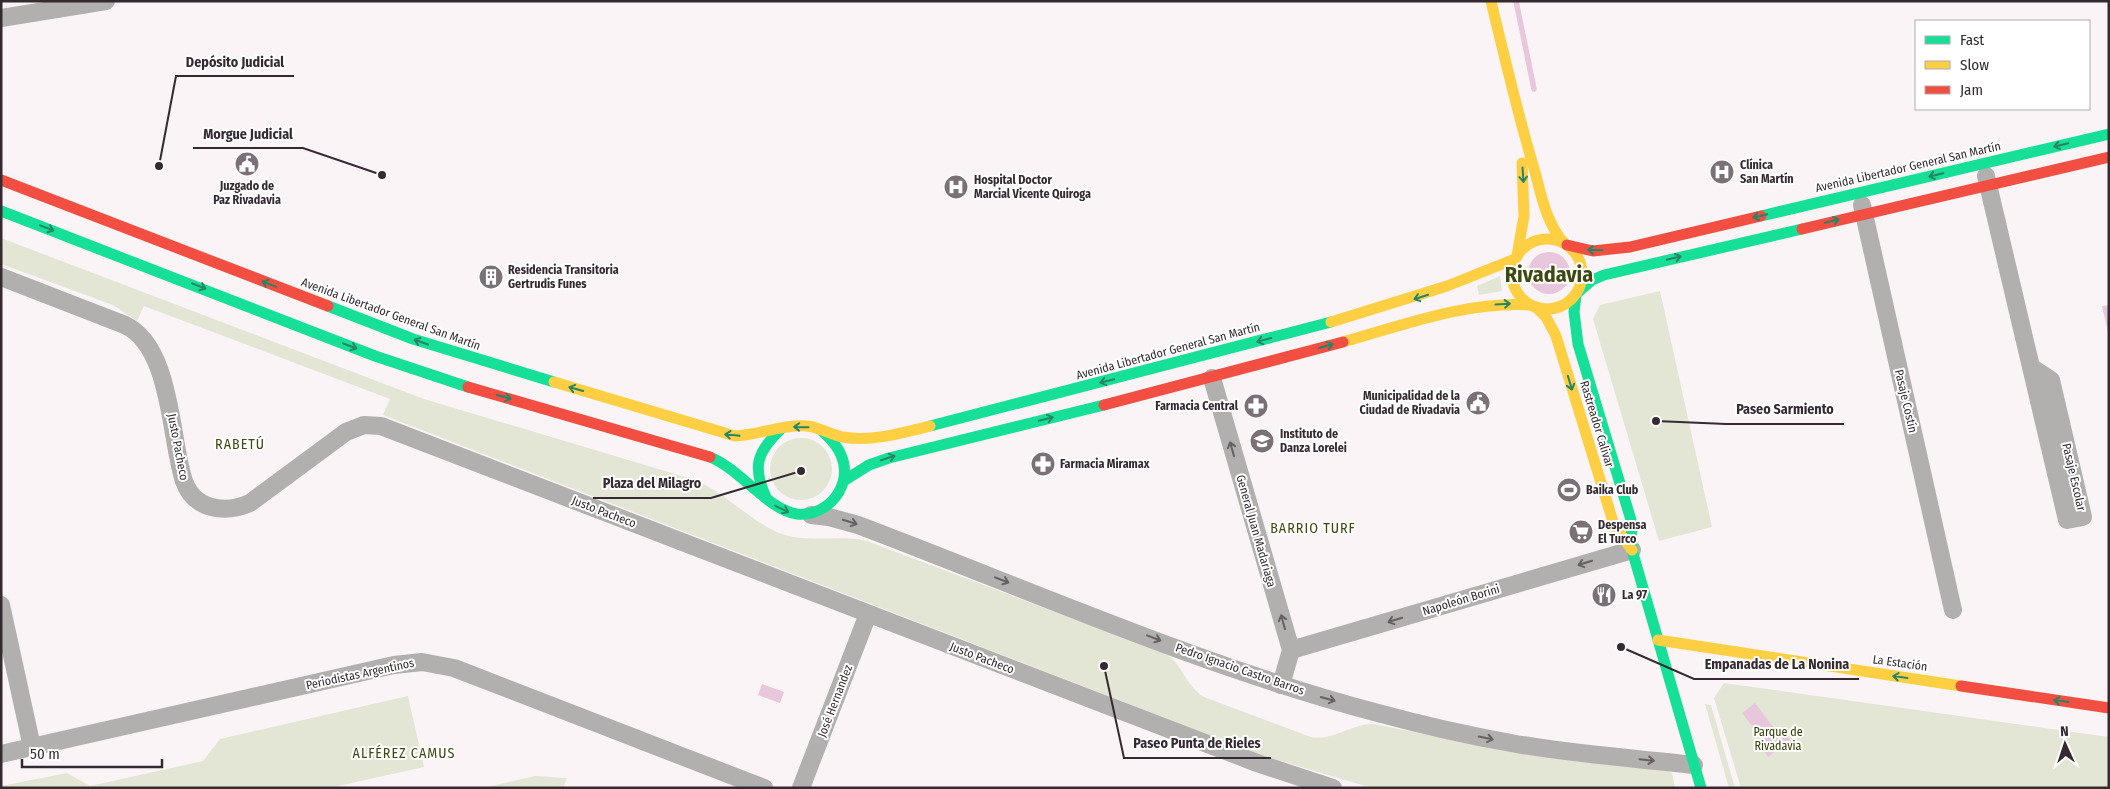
<svg xmlns="http://www.w3.org/2000/svg" width="2110" height="789" font-family="'Fira Sans Condensed',sans-serif">
<style>
.green{fill:#e3e6d4}
.water{fill:#e8c6dc}
.lines{fill:none;stroke-linecap:round;stroke-linejoin:round}
.stream{stroke:#e8c6dc;stroke-width:5.5}
.street{stroke:#b1b0ae;stroke-width:18}
.fast{stroke:#16e098;stroke-width:11}
.slow{stroke:#ffcf43;stroke-width:11}
.jam{stroke:#f24e42;stroke-width:11}
.oneway{stroke:#258564}
.oneway2{stroke:#666062}
.labels{text-anchor:middle;stroke-width:4;stroke-linejoin:round;paint-order:stroke}
.poi-label{font-size:12px;font-weight:bold;fill:#342a30;stroke:#fff;text-anchor:start}
.street-label{font-size:12px;fill:#342a30;stroke:#fff}
.park-label{font-size:12px;fill:#313b03;stroke:#fff}
.neighbourhood-label{font-size:14px;letter-spacing:1px;fill:#3d4910;stroke:#fff}
.town-label{font-size:22px;font-weight:bold;fill:#3d4910;stroke:#fff}
.leader{fill:none;stroke:#342a30;stroke-width:2}
.callout-dot{fill:#342a30;stroke:#fff;stroke-width:2}
.callout-label{font-size:14px;text-anchor:middle;font-weight:bold;fill:#342a30;stroke:#fff;stroke-width:4;stroke-linejoin:round;paint-order:stroke}
</style>
<rect width="100%" height="100%" fill="#faf4f7"/>
<g class="green">
<path d="M1,238l423,161 271,81c31,13 55,41 84,53 28,11 59,1 88,8l299,113c15,8 19,31 38,43l107,40c24,4 41,-14 63,-13l104,21 190,26 4,2 3,15h-303l-111,-33 -878,-340 7,-16 -246,-93 -7,15 -24,-16 -112,-41z"/>
<path d="M1500,276l2,15 -23,4 -2,-9z"/>
<path d="M1660,291l52,236 -53,14 -66,-222 7,-14z"/>
<circle cx="801" cy="469" r="31"/>
<path d="M1724,683l385,54v51h-368l-27,-90z"/>
<path d="M408,696l16,71 -95,21h-328v-2l66,-13 23,13 113,-25 17,-22z"/>
<path d="M1705,704l6,1 24,83h-6z"/>
<path d="M535,776l32,2 -4,10h-80z"/>
</g>
<g class="water">
<circle cx="1549" cy="273" r="21"/>
<path d="M2109,305v31l-7,-30z"/>
<path d="M762,684l22,8 -4,11 -22,-8z"/>
<path d="M1755,703l25,33 5,-3 5,7 -22,17 -5,-8 4,-3 -25,-33z"/>
</g>
<g class="lines">
<path class="stream" d="M1516,1l18,88"/>
<g class="street">
<path d="M1,18l105,-17"/>
<path d="M1986,176l81,344 16,-3 -32,-137 -20,-13"/>
<path d="M1862,205l91,405"/>
<path d="M1,277l124,48c47,22 45,115 59,156 10,29 41,33 66,22l96,-71 18,-7 17,1 876,337 76,25"/>
<path d="M1212,378l79,272 -10,35"/>
<path d="M811,515l18,2 29,8c172,65 342,141 520,188 44,12 88,22 133,30 60,11 122,15 183,22"/>
<path d="M1,605l31,142"/>
<path d="M1291,650l341,-100"/>
<path d="M1,754l393,-89 28,-3 32,6 310,120"/>
<path d="M801,788l67,-174"/>
</g>
<g class="fast">
<path d="M1,211l374,145 93,31"/>
<path d="M1761,216l348,-82"/>
<path d="M1577,293l15,-13 12,-5 198,-46"/>
<path d="M1576,295l-2,17 4,32 53,176 1,30 69,238"/>
<path d="M328,306l85,33 141,43"/>
<path d="M930,426l401,-104"/>
<path d="M710,457c30,12 58,53 87,57 32,3 57,-30 44,-59 -4,-10 -11,-17 -19,-24"/>
<path d="M845,480l24,-15 20,-7 215,-53"/>
<path d="M766,497c-14,-30 -9,-45 14,-67"/>
</g>
<g class="slow">
<path d="M1491,1c13,55 26,110 42,164 8,28 12,56 31,78"/>
<circle cx="1547" cy="274" r="35"/>
<path d="M1517,256l7,-40 -2,-53"/>
<path d="M1536,307l10,10 10,19 58,189 18,25"/>
<path d="M1331,322l116,-36 68,-27"/>
<path d="M1343,342c61,-17 124,-41 188,-37"/>
<path d="M554,382l181,54c24,-1 48,-12 72,-10 12,1 24,9 36,11 28,5 59,-4 87,-11"/>
<path d="M1658,640l303,46"/>
</g>
<g class="jam">
<path d="M1,180l327,126"/>
<path d="M1802,229l307,-72"/>
<path d="M1567,245l26,6 37,-4 131,-31"/>
<path d="M468,387l242,70"/>
<path d="M1104,405l239,-63"/>
<path d="M1961,686l148,22"/>
</g>
</g>
<defs><path id="oneway-shaft" d="M-6 0H5M1.5-3L5.5 0L1.5 3" fill="none" stroke-width="1.6" stroke-linecap="round" stroke-linejoin="round" transform="scale(1.25)"/></defs>
<g class="oneway">
<use href="#oneway-shaft" transform="translate(2061 145) rotate(167)"/>
<use href="#oneway-shaft" transform="translate(1523 175) rotate(86)"/>
<use href="#oneway-shaft" transform="translate(1936 175) rotate(167)"/>
<use href="#oneway-shaft" transform="translate(1760 216) rotate(167)"/>
<use href="#oneway-shaft" transform="translate(1832 221) rotate(-13)"/>
<use href="#oneway-shaft" transform="translate(47 228) rotate(21)"/>
<use href="#oneway-shaft" transform="translate(1595 250) rotate(-178)"/>
<use href="#oneway-shaft" transform="translate(1674 258) rotate(-13)"/>
<use href="#oneway-shaft" transform="translate(269 284) rotate(-159)"/>
<use href="#oneway-shaft" transform="translate(199 286) rotate(21)"/>
<use href="#oneway-shaft" transform="translate(1421 297) rotate(162)"/>
<use href="#oneway-shaft" transform="translate(1503 304) rotate(-3)"/>
<use href="#oneway-shaft" transform="translate(1264 340) rotate(165)"/>
<use href="#oneway-shaft" transform="translate(421 342) rotate(-161)"/>
<use href="#oneway-shaft" transform="translate(350 346) rotate(21)"/>
<use href="#oneway-shaft" transform="translate(1326 346) rotate(-16)"/>
<use href="#oneway-shaft" transform="translate(1107 381) rotate(166)"/>
<use href="#oneway-shaft" transform="translate(1570 383) rotate(73)"/>
<use href="#oneway-shaft" transform="translate(576 389) rotate(-164)"/>
<use href="#oneway-shaft" transform="translate(504 397) rotate(15)"/>
<use href="#oneway-shaft" transform="translate(1046 419) rotate(-14)"/>
<use href="#oneway-shaft" transform="translate(801 427) rotate(-179)"/>
<use href="#oneway-shaft" transform="translate(732 435) rotate(-174)"/>
<use href="#oneway-shaft" transform="translate(888 458) rotate(-18)"/>
<use href="#oneway-shaft" transform="translate(782 509) rotate(25)"/>
<use href="#oneway-shaft" transform="translate(1900 677) rotate(-172)"/>
<use href="#oneway-shaft" transform="translate(2061 701) rotate(-172)"/>
</g>
<g class="oneway2">
<use href="#oneway-shaft" transform="translate(1232 449) rotate(-106)"/>
<use href="#oneway-shaft" transform="translate(850 522) rotate(17)"/>
<use href="#oneway-shaft" transform="translate(1585 563) rotate(163)"/>
<use href="#oneway-shaft" transform="translate(1002 580) rotate(21)"/>
<use href="#oneway-shaft" transform="translate(1395 620) rotate(163)"/>
<use href="#oneway-shaft" transform="translate(1283 622) rotate(-106)"/>
<use href="#oneway-shaft" transform="translate(1154 638) rotate(21)"/>
<use href="#oneway-shaft" transform="translate(1328 699) rotate(16)"/>
<use href="#oneway-shaft" transform="translate(1486 738) rotate(12)"/>
<use href="#oneway-shaft" transform="translate(1647 760) rotate(6)"/>
</g>
<defs>
<symbol id="civic-disc" viewBox="-11 -11 22 22"><circle r="9.5" fill="#797176" stroke="#fff"/><path d="M-.6-6.5H3V-4.5H.6V-3L4-1V1h2V6H-6V1h2V-1L-.6-3ZM-1.2 2.5V6h2.4V2.5Z" fill="#fff"/></symbol>
<symbol id="hospital-disc" viewBox="-11 -11 22 22"><circle r="9.5" fill="#797176" stroke="#fff"/><path d="M-5-5h3v3.5h4V-5h3V5h-3V1.5h-4V5h-3Z" fill="#fff"/></symbol>
<symbol id="building-disc" viewBox="-11 -11 22 22"><circle r="9.5" fill="#797176" stroke="#fff"/><path d="M-4-6H4V6H1V3H-1V6H-4ZM-2.5-4.3h1.7v1.8h-1.7ZM.8-4.3h1.7v1.8H.8ZM-2.5-1h1.7V.8h-1.7ZM.8-1h1.7V.8H.8Z" fill="#fff"/></symbol>
<symbol id="pharmacy-disc" viewBox="-11 -11 22 22"><circle r="9.5" fill="#797176" stroke="#fff"/><path d="M-2-6h4v4h4v4h-4v4h-4v-4h-4v-4h4Z" fill="#fff"/></symbol>
<symbol id="school-disc" viewBox="-11 -11 22 22"><circle r="9.5" fill="#797176" stroke="#fff"/><path d="M0-5L7-2L0 1L-7-2ZM-4 1L0 2.5L4 1V4Q0 6-4 4Z" fill="#fff"/></symbol>
<symbol id="stadium-disc" viewBox="-11 -11 22 22"><circle r="9.5" fill="#797176" stroke="#fff"/><path d="M0-5a6.5 5 0 1 0 0 10a6.5 5 0 1 0 0-10ZM-3.5-1.8h7v3.6h-7Z" fill="#fff"/></symbol>
<symbol id="supermarket-disc" viewBox="-11 -11 22 22"><circle r="9.5" fill="#797176" stroke="#fff"/><path d="M-6-5.5h2.5l.6 2H6L4.5 2H-2.5L-4.4-4H-6ZM-1.5 3.2a1.3 1.3 0 1 0 .1 0ZM3 3.2a1.3 1.3 0 1 0 .1 0Z" fill="#fff"/></symbol>
<symbol id="restaurant-disc" viewBox="-11 -11 22 22"><circle r="9.5" fill="#797176" stroke="#fff"/><path d="M-5-6h1v4h1v-4h1v4h1v-4h1v5L-1.5 .5V6h-2V.5L-5-1ZM5-6V6H3V1.5H1.5Q1.5-4 5-6Z" fill="#fff"/></symbol>
</defs>
<g fill-rule="evenodd">
<use href="#civic-disc" x="233" y="150" width="28" height="28"/>
<use href="#hospital-disc" x="1708" y="158" width="28" height="28"/>
<use href="#hospital-disc" x="942" y="173" width="28" height="28"/>
<use href="#building-disc" x="477" y="263" width="28" height="28"/>
<use href="#civic-disc" x="1464" y="389" width="28" height="28"/>
<use href="#pharmacy-disc" x="1242" y="392" width="28" height="28"/>
<use href="#school-disc" x="1248" y="427" width="28" height="28"/>
<use href="#pharmacy-disc" x="1029" y="450" width="28" height="28"/>
<use href="#stadium-disc" x="1555" y="476" width="28" height="28"/>
<use href="#supermarket-disc" x="1567" y="518" width="28" height="28"/>
<use href="#restaurant-disc" x="1590" y="581" width="28" height="28"/>
</g>
<g class="labels">
<g class="poi-label">
<text x="1740" y="169">Clínica<tspan x="1740" dy="14">San Martín</tspan></text>
<text x="974" y="184">Hospital Doctor<tspan x="974" dy="14">Marcial Vicente Quiroga</tspan></text>
<text x="247" y="190" text-anchor="middle">Juzgado de<tspan x="247" dy="14">Paz Rivadavia</tspan></text>
<text x="508" y="274">Residencia Transitoria<tspan x="508" dy="14">Gertrudis Funes</tspan></text>
<text x="1460" y="400" text-anchor="end">Municipalidad de la<tspan x="1460" dy="14">Ciudad de Rivadavia</tspan></text>
<text x="1238" y="410" text-anchor="end">Farmacia Central</text>
<text x="1280" y="438">Instituto de<tspan x="1280" dy="14">Danza Lorelei</tspan></text>
<text x="1060" y="468">Farmacia Miramax</text>
<text x="1586" y="494">Baika Club</text>
<text x="1598" y="529">Despensa<tspan x="1598" dy="14">El Turco</tspan></text>
<text x="1622" y="599">La 97</text>
</g>
<g class="street-label">
<text transform="translate(1908 167) rotate(-13)" y="4">Avenida Libertador General San Martín</text>
<text transform="translate(391 314) rotate(20)" y="4">Avenida Libertador General San Martín</text>
<text transform="translate(1168 351) rotate(-15)" y="4">Avenida Libertador General San Martín</text>
<text transform="translate(1906 401) rotate(77)" y="4">Pasaje Costín</text>
<text transform="translate(1597 424) rotate(73)" y="4">Rastreador Calivar</text>
<text transform="translate(178 447) rotate(79)" y="4">Justo Pacheco</text>
<text transform="translate(2074 477) rotate(77)" y="4">Pasaje Escolar</text>
<text transform="translate(604 512) rotate(21)" y="4">Justo Pacheco</text>
<text transform="translate(1256 531) rotate(74)" y="4">General Juan Madariaga</text>
<text transform="translate(1461 600) rotate(-17)" y="4">Napoleón Borini</text>
<text transform="translate(982 658) rotate(21)" y="4">Justo Pacheco</text>
<text transform="translate(1900 663) rotate(8)" y="4">La Estación</text>
<text transform="translate(1240 669) rotate(19)" y="4">Pedro Ignacio Castro Barros</text>
<text transform="translate(360 674) rotate(-12)" y="4">Periodistas Argentinos</text>
<text transform="translate(835 701) rotate(-69)" y="4">José Hernandez</text>
</g>
<g class="park-label">
<text x="1778" y="736">Parque de<tspan x="1778" dy="14">Rivadavia</tspan></text>
</g>
<g class="neighbourhood-label">
<text x="240" y="449">RABETÚ</text>
<text x="1313" y="533">BARRIO TURF</text>
<text x="404" y="758">ALFÉREZ CAMUS</text>
</g>
<g class="town-label">
<text x="1549" y="282">Rivadavia</text>
</g>
</g>
<path class="leader" d="M159 166L176 76H294M382 175L303 148H193M1656 421L1726 424H1844M801 471L711 498H593M1621 647L1694 679H1859M1104 666L1124 758H1271"/>
<g class="callout-dot">
<circle cx="159" cy="166" r="5"/>
<circle cx="382" cy="175" r="5"/>
<circle cx="1656" cy="421" r="5"/>
<circle cx="801" cy="471" r="5"/>
<circle cx="1621" cy="647" r="5"/>
<circle cx="1104" cy="666" r="5"/>
</g>
<g class="callout-label">
<text x="235" y="67">Depósito Judicial</text>
<text x="248" y="139">Morgue Judicial</text>
<text x="1785" y="414">Paseo Sarmiento</text>
<text x="652" y="488">Plaza del Milagro</text>
<text x="1777" y="669">Empanadas de La Nonina</text>
<text x="1197" y="748">Paseo Punta de Rieles</text>
</g>
<rect width="2110" height="789" fill="none" stroke="#342a30" stroke-width="5"/>
<rect x="1915" y="20" width="175" height="90" fill="#ffffff" stroke="#aeaaac"/>
<rect x="1925" y="36" width="25" height="8" fill="#16e098" stroke="#aeaaac"/>
<text x="1960" y="45" font-size="15" fill="#342a30">Fast</text>
<rect x="1925" y="61" width="25" height="8" fill="#ffcf43" stroke="#aeaaac"/>
<text x="1960" y="70" font-size="15" fill="#342a30">Slow</text>
<rect x="1925" y="86" width="25" height="8" fill="#f24e42" stroke="#aeaaac"/>
<text x="1960" y="95" font-size="15" fill="#342a30">Jam</text>
<g transform="translate(2065 744) rotate(357)" stroke="#ffffff" stroke-width="4" paint-order="stroke">
<path d="M0-4L9 19L0 12L-9 19Z" fill="#342a30"/>
<text y="-8" font-size="14" font-weight="bold" text-anchor="middle" fill="#342a30">N</text>
</g>
<path d="M22 759v8h140v-8" fill="none" stroke="#342a30" stroke-width="2.5"/>
<text x="30" y="759" font-size="15" fill="#342a30" stroke="#ffffff" stroke-width="4" paint-order="stroke">50 m</text>
</svg>
